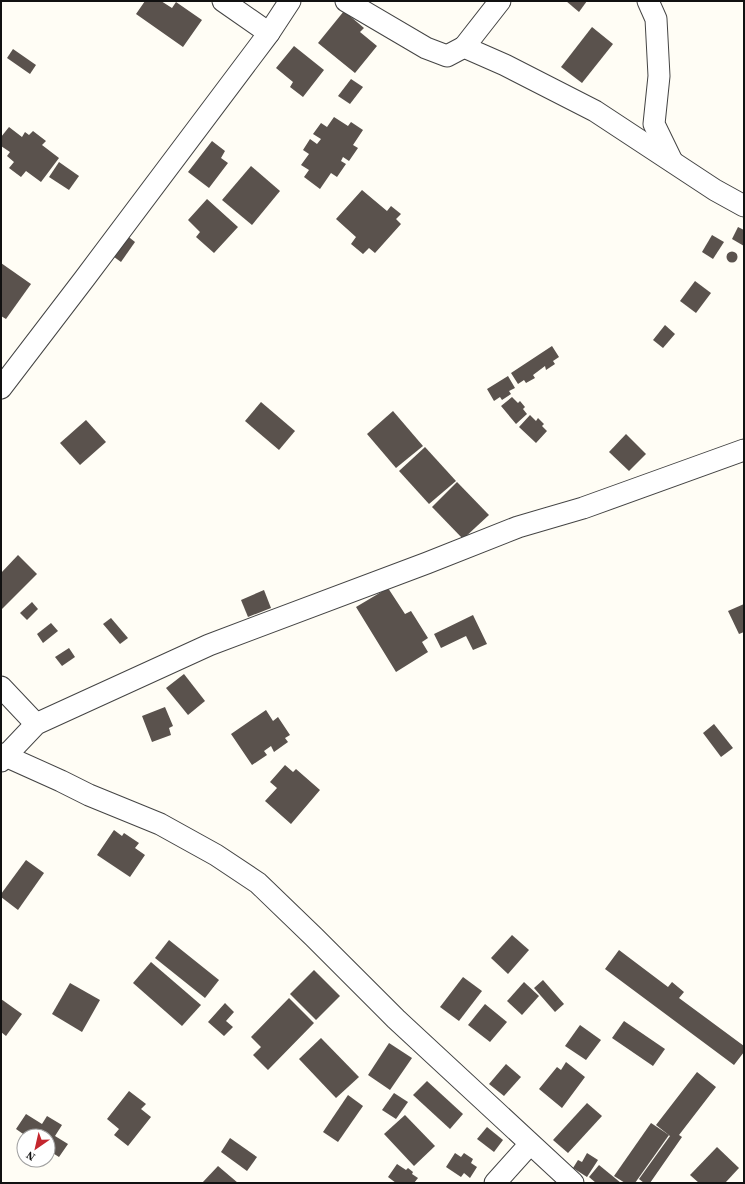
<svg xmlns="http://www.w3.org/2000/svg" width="745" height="1184" font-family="'Source Serif 4',serif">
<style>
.building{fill:#5a524d}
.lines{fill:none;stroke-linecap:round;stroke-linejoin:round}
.minor-casing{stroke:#444;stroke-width:23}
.minor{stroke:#fff;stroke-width:21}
</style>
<rect width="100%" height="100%" fill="#fffdf5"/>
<g class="building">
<path d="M145,1h16l11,7 4,-6 26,18 -19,27 -47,-33z"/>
<path d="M566,1h21l-8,11z"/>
<path d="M344,11l20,17 -4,4 17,14 -22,27 -37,-30z"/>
<path d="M592,27l21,17 -31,39 -21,-16z"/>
<path d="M294,46l30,24 -21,27 -13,-10 3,-5 -17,-14z"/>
<path d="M13,49l23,16 -6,9 -23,-16z"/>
<path d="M351,79l12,8 -13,17 -12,-8z"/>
<path d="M334,117l14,9 3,-4 12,8 -10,15 5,3 -9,13 -6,-4 -2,4 5,3 -9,13 -6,-4 -11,16 -16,-12 5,-7 -8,-5 8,-11 -6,-4 7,-11 7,5 4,-5 -8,-5 8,-11 6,4z"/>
<path d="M9,127l13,10 3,-5 4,3 4,-4 13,10 -4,4 17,13 -18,24 -15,-11 -5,6 -12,-9 5,-6 -7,-6 3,-4 -9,-6v-9z"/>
<path d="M212,141l13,10 -4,7 7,5 -19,25 -21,-16z"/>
<path d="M59,162l20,14 -10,14 -20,-13z"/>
<path d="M251,166l29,25 -28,34 -30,-25z"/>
<path d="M362,190l25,21 4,-5 10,8 -5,5 5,5 -26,29 -6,-5 -6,6 -12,-10 5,-7 -20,-18z"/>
<path d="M207,199l31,28 -24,26 -18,-16 4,-5 -12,-12z"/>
<path d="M738,227l6,3v16l-12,-7z"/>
<path d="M125,234l10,8 -14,20 -11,-8z"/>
<path d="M712,235l12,7 -11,17 -11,-7z"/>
<circle cx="732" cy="257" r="5.5"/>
<path d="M1,263l30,21 -25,35 -5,-3z"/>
<path d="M695,281l16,12 -15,20 -16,-12z"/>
<path d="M665,325l10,9 -12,14 -10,-8z"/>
<path d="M552,346l7,11 -6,4 2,3 -9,6 -1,-4 -12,9 2,3 -9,5 -2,-3 -6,4 -7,-11z"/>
<path d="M508,376l7,12 -6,3 2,3 -9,6 -2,-3 -6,4 -7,-12z"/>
<path d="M512,397l6,6 2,-2 5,6 -2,2 4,5 -11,10 -15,-18z"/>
<path d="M261,402l34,29 -16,19 -34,-29z"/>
<path d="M393,411l30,35 -27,22 -29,-34z"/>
<path d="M530,415l6,6 2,-3 6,6 -2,2 5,5 -11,12 -17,-16z"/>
<path d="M86,420l20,22 -26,23 -20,-22z"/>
<path d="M626,434l20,20 -17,17 -20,-19z"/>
<path d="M425,447l31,34 -27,23 -30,-33z"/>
<path d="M457,482l32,33 -26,24 -31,-32z"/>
<path d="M18,555l19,19 -36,36v-37z"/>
<path d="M388,588l17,26 6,-3 17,27 -6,4 6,10 -32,20 -40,-65z"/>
<path d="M264,590l7,18 -23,9 -7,-17z"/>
<path d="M32,602l6,7 -11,11 -7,-7z"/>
<path d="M744,604v28l-5,2 -11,-23z"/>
<path d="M473,615l14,29 -14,6 -7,-14 -25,12 -7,-14z"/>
<path d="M111,618l17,20 -8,6 -17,-20z"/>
<path d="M51,623l7,8 -15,12 -6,-9z"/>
<path d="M69,648l6,9 -13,9 -7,-9z"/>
<path d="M184,674l21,27 -17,14 -22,-27z"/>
<path d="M165,707l8,19 -4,2 2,7 -19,7 -10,-26z"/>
<path d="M266,710l7,11 5,-4 12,18 -5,3 3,4 -14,10 -3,-6 -7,5 3,4 -15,10 -21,-31z"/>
<path d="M714,724l19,24 -12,9 -18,-24z"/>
<path d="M285,765l8,7 3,-3 24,21 -29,34 -26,-23 12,-13 -7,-6z"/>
<path d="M114,830l8,6 2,-3 15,10 -4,5 10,7 -15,22 -33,-22z"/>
<path d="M26,860l18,13 -26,37 -17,-13v-3z"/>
<path d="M512,935l17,15 -21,24 -17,-16z"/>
<path d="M169,940l50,40 -14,18 -50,-40z"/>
<path d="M619,950l49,37 4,-5 12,10 -5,6 65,48v6l-10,13 -129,-96z"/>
<path d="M151,962l50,43 -19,21 -49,-43z"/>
<path d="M314,970l26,26 -24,24 -26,-26z"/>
<path d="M463,977l19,14 -23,30 -19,-14z"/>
<path d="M543,980l21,24 -9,8 -21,-24z"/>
<path d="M524,982l15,14 -17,19 -15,-14z"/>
<path d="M70,983l30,17 -18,32 -30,-18z"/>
<path d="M289,998l25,25 -46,47 -15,-15 8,-8 -10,-10z"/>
<path d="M1,999l21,15 -16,22 -5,-4z"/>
<path d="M225,1003l9,9 -8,9 7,6 -9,9 -16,-14z"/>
<path d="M485,1004l22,18 -17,20 -22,-17z"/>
<path d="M624,1021l41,28 -12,17 -41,-28z"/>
<path d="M580,1025l21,15 -15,20 -21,-14z"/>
<path d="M321,1038l38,39 -23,21 -37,-39z"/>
<path d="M389,1043l23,15 -22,32 -22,-15z"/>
<path d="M566,1062l19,15 -23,31 -23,-19 18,-22 4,3z"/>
<path d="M506,1064l15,13 -17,19 -15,-12z"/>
<path d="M697,1072l19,15 -37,48 3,2 -32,46h-6l-5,-4 31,-43 -14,-11z"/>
<path d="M427,1081l36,33 -13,15 -37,-34z"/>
<path d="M129,1091l17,13 -5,5 10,8 -23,29 -14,-11 5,-6 -12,-10z"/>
<path d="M394,1093l14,9 -12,17 -14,-9z"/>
<path d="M348,1095l15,11 -25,36 -15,-10z"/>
<path d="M587,1103l15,13 -34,37 -15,-13z"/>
<path d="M26,1114l16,10 5,-8 15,9 -7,11 13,8 -9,13 -11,-7v-14h-22l-10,-7z"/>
<path d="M405,1115l30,31 -21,20 -30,-32z"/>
<path d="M651,1123l18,12 -34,48h-10l-11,-7z"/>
<path d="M487,1127l16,13 -9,12 -17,-13z"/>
<path d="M230,1138l27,19 -10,14 -26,-19z"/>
<path d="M717,1147l22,21 -14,15h-26l-9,-8z"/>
<path d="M455,1153l6,4 3,-4 9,6 -2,4 6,4 -7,11 -6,-5 -3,4 -15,-10z"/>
<path d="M587,1153l11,7 -11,17 -14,-9 5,-8 4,2z"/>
<path d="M397,1164l9,6 2,-2 5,4 -1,2 6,4 -4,5h-18l-8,-6z"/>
<path d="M599,1165l22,18h-25l-7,-6z"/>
<path d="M218,1166l20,17h-36z"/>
</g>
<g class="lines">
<defs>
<g id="minor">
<path d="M223,1l46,32"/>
<path d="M346,1l80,47 21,8 17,-9 41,18 90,46 120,79 29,16"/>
<path d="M648,1l8,18 3,57 -5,48 18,37"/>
<path d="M464,47l36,-46"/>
<path d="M1,388l84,-110 184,-245 21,-32"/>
<path d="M1,687l35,37"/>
<path d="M1,754l60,27 28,14 71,29 56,31 42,28 56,54 82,82 177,164"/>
<path d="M1,761l35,-37 173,-79 218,-82 91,-36 65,-19 161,-58"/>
<path d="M495,1183l35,-39"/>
</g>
</defs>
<use href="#minor" class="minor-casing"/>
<use href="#minor" class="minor"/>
</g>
<rect width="745" height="1184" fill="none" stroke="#111111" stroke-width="4"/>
<g transform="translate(36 1148) rotate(214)"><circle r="19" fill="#ffffff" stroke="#a0a0a0"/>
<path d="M0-3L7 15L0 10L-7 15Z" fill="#c4262e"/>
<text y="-6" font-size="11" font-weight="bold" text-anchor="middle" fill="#111111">N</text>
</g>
</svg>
